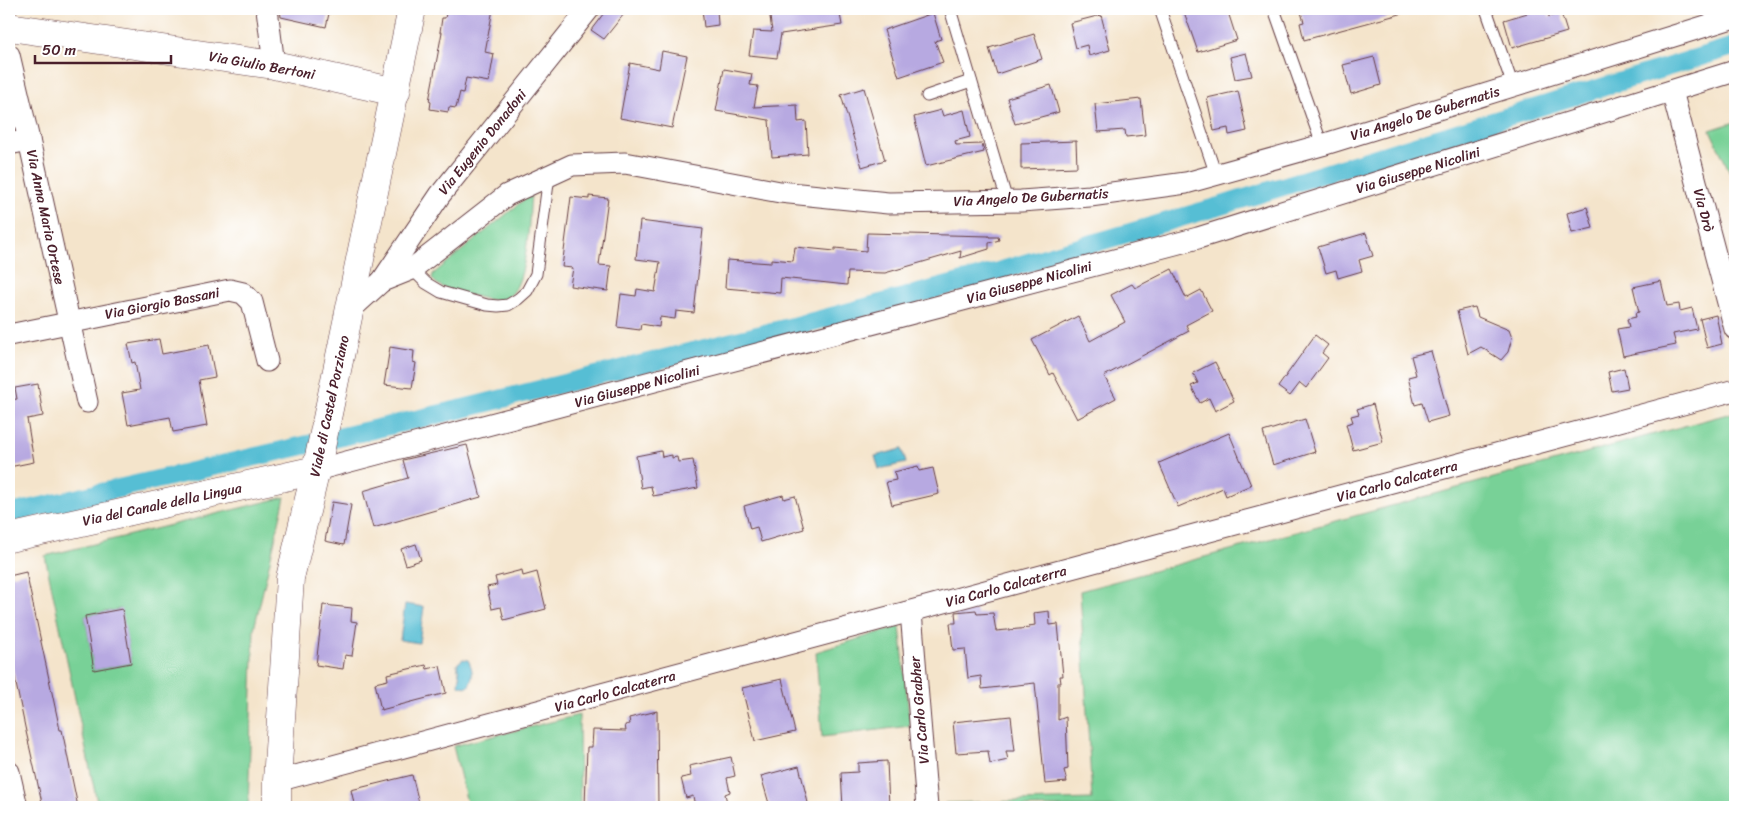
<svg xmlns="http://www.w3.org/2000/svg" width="1744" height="816" font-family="Sriracha,sans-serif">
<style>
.green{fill:#78d197;stroke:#617861;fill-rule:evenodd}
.water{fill:#57bed4;stroke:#506e80}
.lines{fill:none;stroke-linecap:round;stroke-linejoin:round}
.canal{stroke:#57bed4;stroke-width:19}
.building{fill:#b7a9e1}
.service-casing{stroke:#643d43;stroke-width:13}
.minor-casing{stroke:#643d43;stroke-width:23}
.tertiary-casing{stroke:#643d43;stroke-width:29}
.service{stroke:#fff;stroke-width:11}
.minor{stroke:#fff;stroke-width:21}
.tertiary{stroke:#fff;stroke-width:28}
.labels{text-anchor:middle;stroke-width:4;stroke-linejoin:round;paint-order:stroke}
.street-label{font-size:14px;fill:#4a1f2b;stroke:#fff}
</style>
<rect width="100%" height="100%" fill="#fff"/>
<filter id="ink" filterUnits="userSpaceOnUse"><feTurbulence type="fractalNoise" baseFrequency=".02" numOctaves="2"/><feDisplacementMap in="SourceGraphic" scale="10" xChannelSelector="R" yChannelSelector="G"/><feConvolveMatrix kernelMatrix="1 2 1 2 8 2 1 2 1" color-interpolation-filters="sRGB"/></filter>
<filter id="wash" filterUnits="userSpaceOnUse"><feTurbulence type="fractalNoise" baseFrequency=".0096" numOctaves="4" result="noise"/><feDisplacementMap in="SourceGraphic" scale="20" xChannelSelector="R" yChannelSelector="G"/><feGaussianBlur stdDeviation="1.12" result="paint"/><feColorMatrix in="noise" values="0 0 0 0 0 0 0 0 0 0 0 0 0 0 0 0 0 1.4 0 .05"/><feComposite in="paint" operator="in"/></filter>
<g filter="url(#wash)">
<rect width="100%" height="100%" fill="#f4e4cb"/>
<g class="green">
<path d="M1735,122v61l-25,-53z"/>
<path d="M531,194c-2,23 -3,91 -23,103 -10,6 -23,2 -34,-1 -13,-2 -33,-6 -42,-17l1,-5z"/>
<path d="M1735,412v395h-790v-4l147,-4 -12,-208z"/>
<path d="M285,497l-31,132 -6,178h-150l-53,-251zM121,609l10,54 -37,7 -9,-54z"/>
<path d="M900,626l10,100 -88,11 -6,-85z"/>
<path d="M579,715l1,92h-112l-15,-61z"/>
</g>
<g class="water">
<path d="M902,449l4,14 -27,6 -4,-13z"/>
<path d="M405,604l19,3 -5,36 -19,-3z"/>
<path d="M463,659l5,1c5,8 6,19 0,27l-8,-1 -2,-3 2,-5 -3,-14z"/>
</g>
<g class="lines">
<path class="canal" d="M9,514l452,-105 350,-87 158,-42 251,-74 515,-160"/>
</g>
<g id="blocks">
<g class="building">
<path d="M280,9h50l-4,18 -45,-10z"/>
<path d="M447,9h46l-8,43 9,2 -5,28 -23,-4 -3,15 -3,-1 -4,16 -7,-1 -1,5 -18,-3 1,-7 -2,-1 13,-69h-2l2,-14h3z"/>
<path d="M607,9h21l-24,30 -13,-9z"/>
<path d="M702,9h15l1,16 -14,2z"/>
<path d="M769,9h70l3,16 -61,9 -4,24 -28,-3 4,-24 19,1z"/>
<path d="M1183,9h44l10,31 -39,12z"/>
<path d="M1300,9h103l1,4 -100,27 -4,-17 4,-1z"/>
<path d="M1541,9h6l2,8 12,-4 6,19 -55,16 -8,-28z"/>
<path d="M933,13l8,26 -6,2 8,21 -44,15 -15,-47z"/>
<path d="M1101,15l9,35 -21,6 -2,-11 -11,3 -6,-25z"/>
<path d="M1034,34l8,25 -45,15 -8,-26z"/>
<path d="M662,51l25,5 -15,72 -52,-10 10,-55 29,6z"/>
<path d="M1246,53l6,23 -17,3 -5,-22z"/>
<path d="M1374,57l7,28 -30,9 -8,-29z"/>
<path d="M724,69l28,5 -2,11 8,1 -4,21 43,-2 1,17 8,-1 2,33 -36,3 -3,-37 -53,-9z"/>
<path d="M1051,85l8,27 -44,12 -8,-26z"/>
<path d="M864,88l21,72 -23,7 -21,-72z"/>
<path d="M1238,91l9,40 -18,4 -1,-7 -14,3 -7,-33z"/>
<path d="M1141,99l4,36 -19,2 -1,-7 -27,2 -3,-28z"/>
<path d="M941,110l2,6 21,-6 6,27 -15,4 1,4 26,-1 2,8 -58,14 -12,-49z"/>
<path d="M1076,141l1,26 -56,2v-26z"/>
<path d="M589,196l19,2 -9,67 12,1 -3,25 -38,-5 3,-18 -11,-1 9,-70 18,2z"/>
<path d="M1587,207l6,21 -21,5 -5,-20z"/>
<path d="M640,221l63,8 -9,84 -18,-2 -1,8 -15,-2 -1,10 -18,-3 -1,6 -23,-3 4,-33 15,2 1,-7 18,3 5,-30 -24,-3z"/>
<path d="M867,233l122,3v1h9l1,3 -10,3v6l-29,9 1,-7 -76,22 -37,-1 -1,13 -66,-7 -1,15 -55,-5 2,-28 44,3v-4l22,2 2,-14 40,4v-3l31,3z"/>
<path d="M1366,233l7,23 -14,4 3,11 -24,7 -2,-8 -10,3 -8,-26z"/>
<path d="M1172,269l14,29 15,-8 11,21 -26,14 3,6 -85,45 12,22 -39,21 -24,-46 -3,2 -18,-35 46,-24 12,25 35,-19 -14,-27 21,-11 3,4z"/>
<path d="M1661,281l6,25 12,-2 1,7 12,-3 5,21 -24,5 3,11 -53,11 -6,-27 12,-2 -2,-8 9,-2 -1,-4 4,-1 -6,-25z"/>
<path d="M1475,307l3,10 31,13 3,8 -4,14 -7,8 -20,-13 -13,7 -11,-43z"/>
<path d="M1716,315l6,29 -15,4 -7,-29z"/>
<path d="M1315,335l13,10 -6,8 6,5 -22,30 -6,-5 -10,13 -12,-9z"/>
<path d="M159,339l3,15 47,-9 6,32 -16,3 8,46 -34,6 -3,-15 -42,8 -6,-32 18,-3 -5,-28 -3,1 -4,-19z"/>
<path d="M390,347l24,4 -1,11 3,1 -4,25 -28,-3z"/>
<path d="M1431,351l18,65 -21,6 -6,-19 -7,2 -7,-28 8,-2 -5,-19z"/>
<path d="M1215,362l19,39 -19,10 -6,-13 -9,5 -9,-17 7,-3 -5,-10z"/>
<path d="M1624,368l4,20 -16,3 -4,-19z"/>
<path d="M38,384l5,32 -16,3 7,43 -25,5v-67l8,-1 -2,-11z"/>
<path d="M1373,404l10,38 -30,8 -7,-26 7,-2 -2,-6 8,-2 -2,-5z"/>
<path d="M1305,419l10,33 -42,13 -10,-33z"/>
<path d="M1229,433l22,52 -25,11 -3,-8 -45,19 -19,-44z"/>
<path d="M467,445l14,52 -108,31 -10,-37 45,-13 -5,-18z"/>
<path d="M661,451l1,6 10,-2v3l5,-1 1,5 15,-2 5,28 -45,8 -2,-10 -10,2 -5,-32z"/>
<path d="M918,466l1,5 14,-3 6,26 -47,11 -6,-23 10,-2 -2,-8z"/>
<path d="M783,495l1,4 11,-3 9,33 -43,13 -4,-15 -7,2 -6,-23z"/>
<path d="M332,502l19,3 -7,40 -19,-4z"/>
<path d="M416,544l5,16 -15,5 -5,-16z"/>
<path d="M522,570l1,6 14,-4 9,37 -42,11 -3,-13 -9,2 -5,-22 10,-2 -2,-8z"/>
<path d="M26,572l34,158h2l16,77h-35l-18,-80 -16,-77v-74z"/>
<path d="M323,605l29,3 -1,13 6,1 -5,34 -7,-1 -2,14 -27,-4z"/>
<path d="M122,609l9,54 -37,7 -9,-54z"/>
<path d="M976,610l1,4 16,-1 3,18 34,-3 -1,-2 6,-1 -1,-12 15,-2 1,14 8,-1 5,52h-3l1,7h-3v37l8,-3 2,52 -4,1 3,12 -22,2 -10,-101 -53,6 -1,-13 -13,2 -3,-29 -12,1 -3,-27h6l-1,-11z"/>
<path d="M426,665l1,4 13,-3 6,27 -65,17 -6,-27 13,-3 -1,-6z"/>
<path d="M782,679l13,53 -40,9 -13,-53z"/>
<path d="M657,711l1,96h-73l2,-60h5l1,-17 33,1 -1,-6 5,-1 -1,-6z"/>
<path d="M1011,716l4,35h-9l2,9 -18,4 -2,-13 -32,2 -3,-31z"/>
<path d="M731,757l4,19 -8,2 3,14 -5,2 3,13h-33l-2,-11 -7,2 -5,-20 10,-2 -2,-10z"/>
<path d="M887,761l2,46h-46l-2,-34 17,-1v-9z"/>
<path d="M799,766l10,41h-39l-9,-31z"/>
<path d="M412,775l8,32h-65l-4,-17z"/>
</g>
</g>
</g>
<g filter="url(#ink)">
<use href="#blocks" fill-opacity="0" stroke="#643d43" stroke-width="1"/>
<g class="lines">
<defs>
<g id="service">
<path d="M950,9l57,192"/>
<path d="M1160,9l56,166"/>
<path d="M1274,9l48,136"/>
<path d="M1486,9l27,77"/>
<path d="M927,96l44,-15"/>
<path d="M412,269l14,14 15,9 46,13 11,1 10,-1 10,-6 9,-8 9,-17 13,-98"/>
</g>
<g id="minor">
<path d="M267,9l7,56"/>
<path d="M9,55l20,85 58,262"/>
<path d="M1672,91l63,238"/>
<path d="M9,144l20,-4"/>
<path d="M382,281l58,-86 149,-186"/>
<path d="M350,310l32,-29 30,-12 95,-74 65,-30 53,-2 155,29 108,11 133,-2 69,-5 96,-13 136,-38 413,-128"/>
<path d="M9,335l221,-45 13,3 9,9 15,59"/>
<path d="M316,470l882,-232 537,-167"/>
<path d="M911,612l16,195"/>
<path d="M9,772l8,35"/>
<path d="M277,781l1458,-391"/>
</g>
<g id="tertiary">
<path d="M9,27l265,38 122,27"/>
<path d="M9,538l307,-68"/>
<path d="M277,807v-26l13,-203 29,-121 93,-448"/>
</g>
</defs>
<use href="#service" class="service-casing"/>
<use href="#minor" class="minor-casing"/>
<use href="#tertiary" class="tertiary-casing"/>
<use href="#service" class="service"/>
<use href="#minor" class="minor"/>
<use href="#tertiary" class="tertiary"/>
</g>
</g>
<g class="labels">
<g class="street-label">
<text transform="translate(262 65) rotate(10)" y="5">Via Giulio Bertoni</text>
<text transform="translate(1425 113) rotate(-17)" y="5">Via Angelo De Gubernatis</text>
<text transform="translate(482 142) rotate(-51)" y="5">Via Eugenio Donadoni</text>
<text transform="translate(1418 170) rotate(-17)" y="5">Via Giuseppe Nicolini</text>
<text transform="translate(1031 197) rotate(-3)" y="5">Via Angelo De Gubernatis</text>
<text transform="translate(1704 210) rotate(75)" y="5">Via Drò</text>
<text transform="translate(46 217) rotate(78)" y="5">Via Anna Maria Ortese</text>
<text transform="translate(1029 282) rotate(-15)" y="5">Via Giuseppe Nicolini</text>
<text transform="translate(162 303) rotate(-11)" y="5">Via Giorgio Bassani</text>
<text transform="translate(637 386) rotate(-15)" y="5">Via Giuseppe Nicolini</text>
<text transform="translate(329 406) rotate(-78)" y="5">Viale di Castel Porziano</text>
<text transform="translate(1397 481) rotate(-15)" y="5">Via Carlo Calcaterra</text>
<text transform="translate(162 504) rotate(-12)" y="5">Via del Canale della Lingua</text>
<text transform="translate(1006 586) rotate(-15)" y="5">Via Carlo Calcaterra</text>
<text transform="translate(615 691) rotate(-15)" y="5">Via Carlo Calcaterra</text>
<text transform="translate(919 710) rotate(-95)" y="5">Via Carlo Grabher</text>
</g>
</g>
<rect width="1744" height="816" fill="none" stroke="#fff" stroke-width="30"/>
<path d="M35 55v8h136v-8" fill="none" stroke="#4a1f2b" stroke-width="2.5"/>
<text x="42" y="55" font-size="15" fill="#4a1f2b" stroke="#ffffff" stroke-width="4" paint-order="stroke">50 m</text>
</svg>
